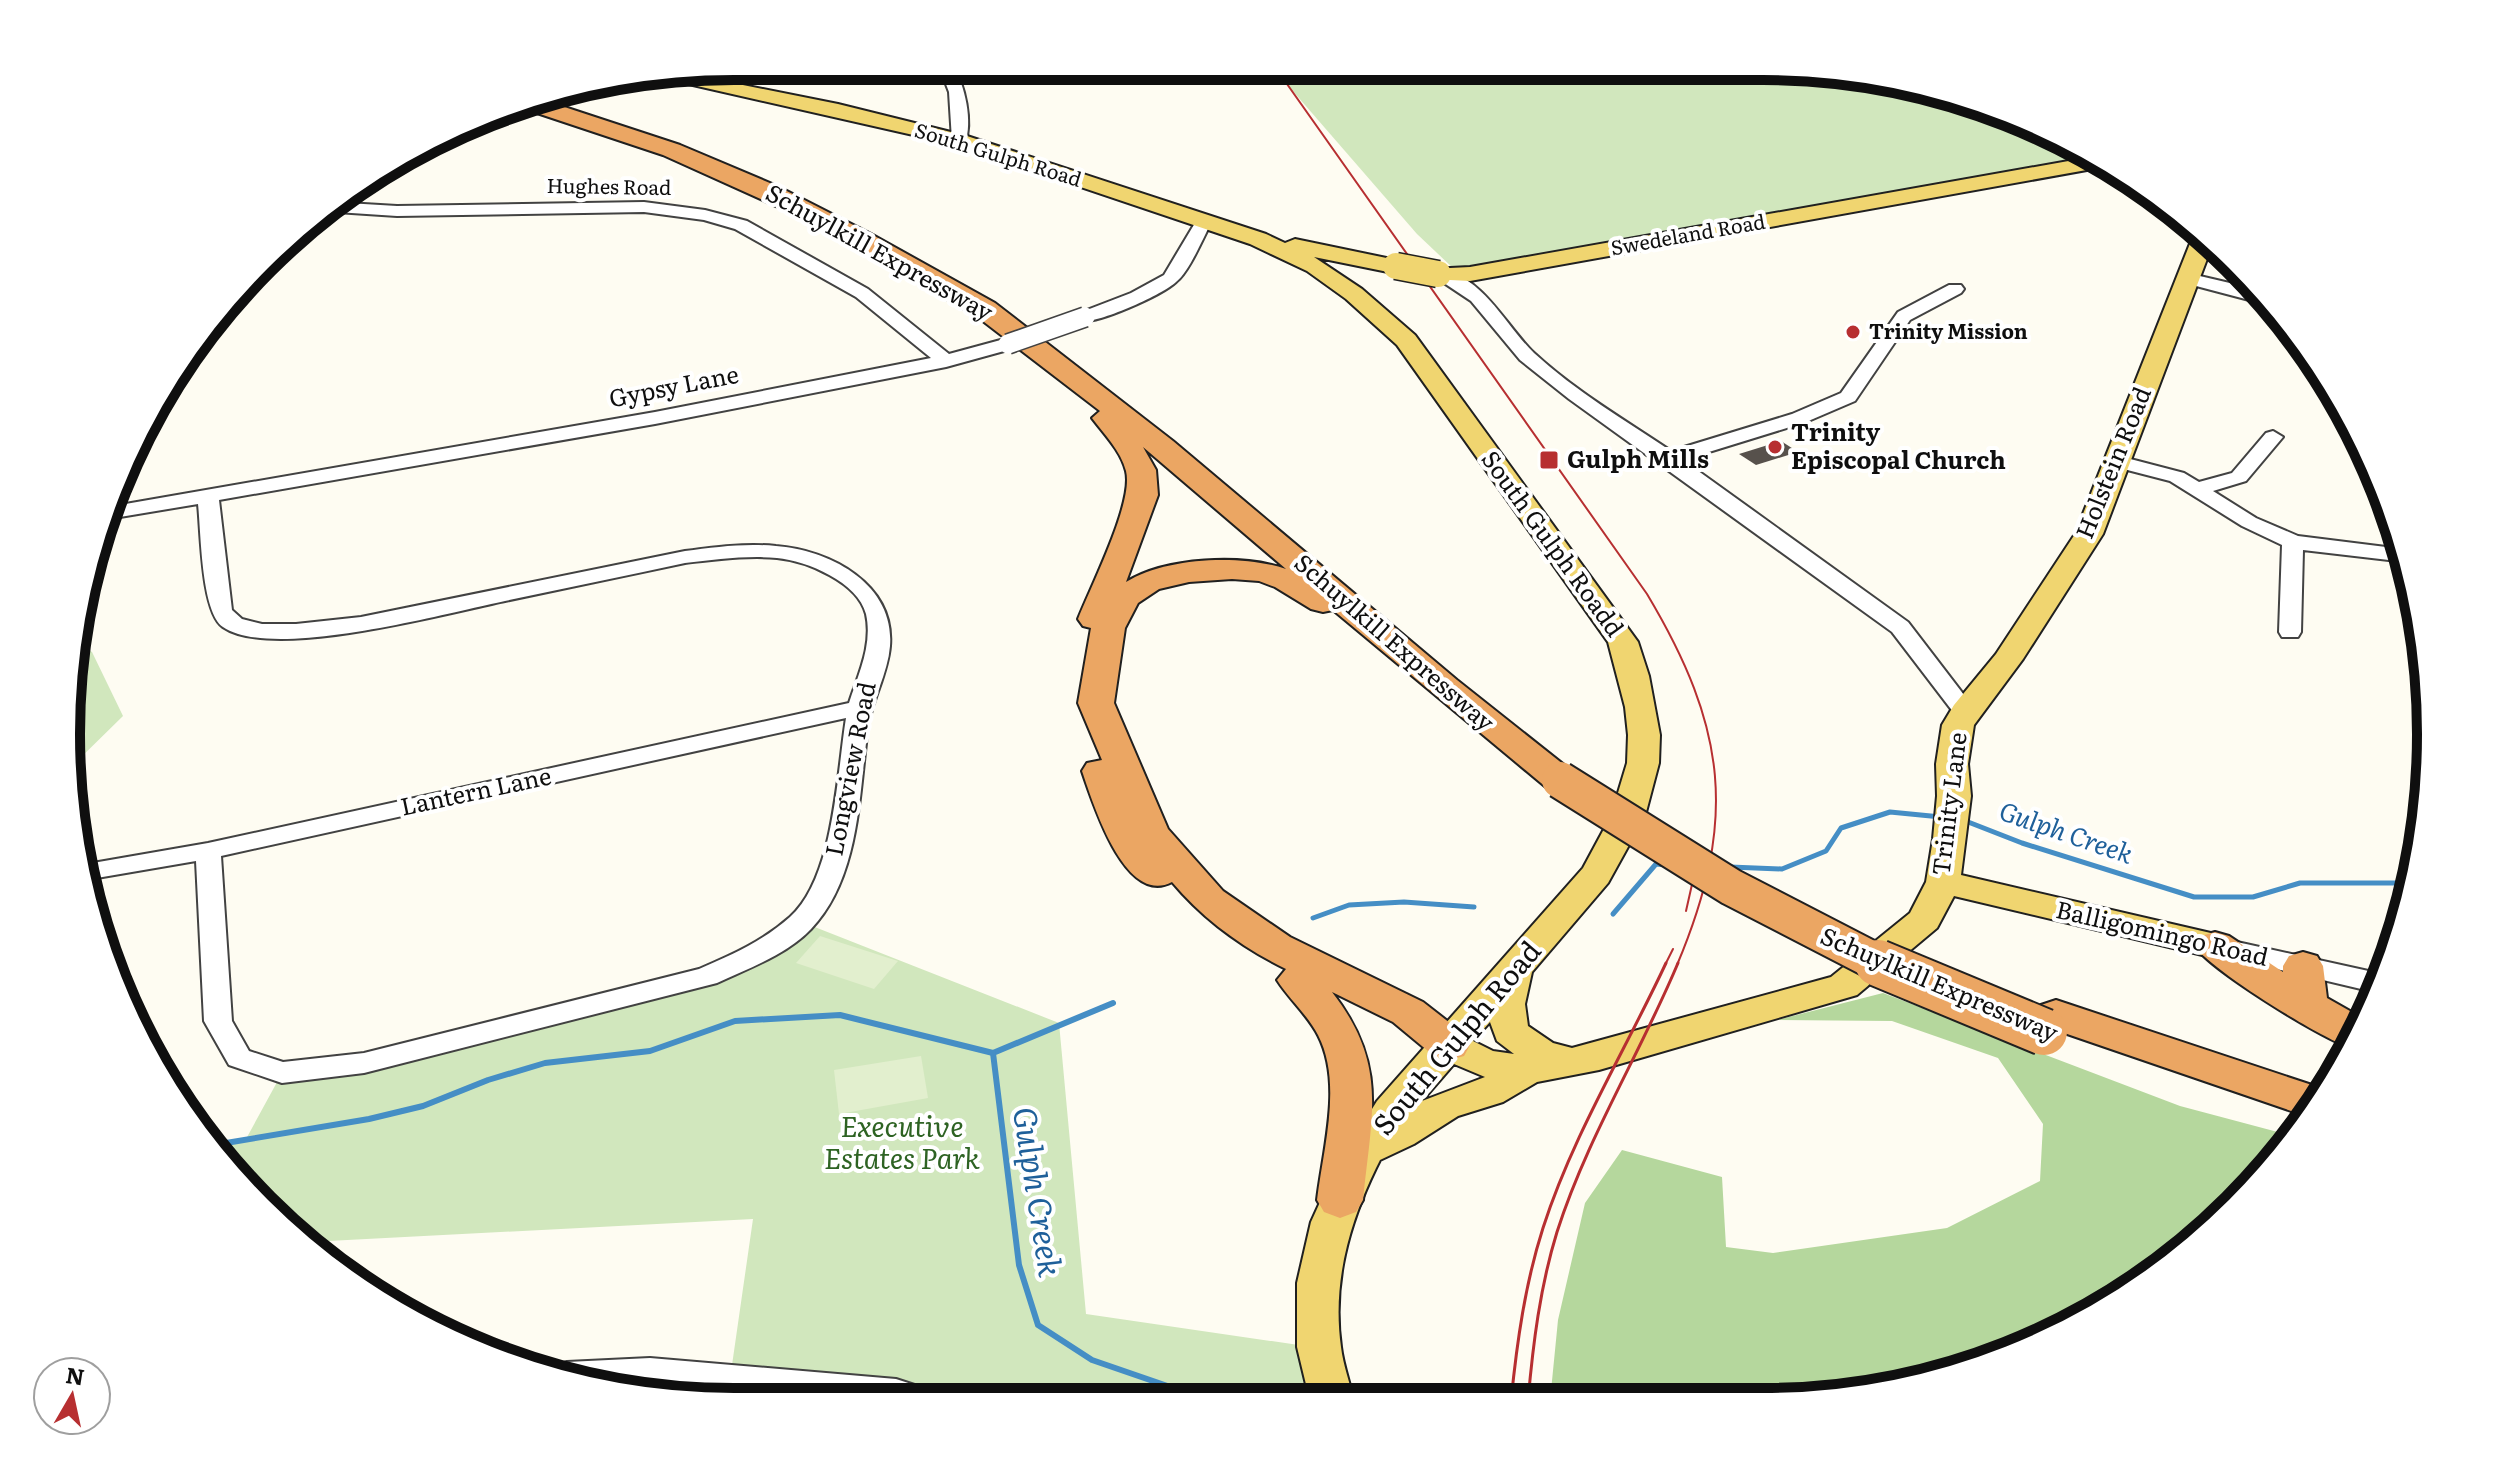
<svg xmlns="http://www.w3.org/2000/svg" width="2497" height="1468" font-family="Literata,serif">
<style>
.green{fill:#d1e7bd}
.forest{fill:#b5d79d}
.pitch{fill:#e2efce}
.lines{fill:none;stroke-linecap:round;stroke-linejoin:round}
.stream-far1{stroke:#458ec5;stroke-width:5}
.stream{stroke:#458ec5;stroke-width:6}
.building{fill:#57514c}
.minor-casing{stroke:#424242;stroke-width:4}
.major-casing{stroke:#202020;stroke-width:4}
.highway-casing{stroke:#202020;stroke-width:4}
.minor{fill:#fff;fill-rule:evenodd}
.major{fill:#f0d570;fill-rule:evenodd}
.highway{fill:#eba663;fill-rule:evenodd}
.tram-far1{stroke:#b72f31;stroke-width:2}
.tram{stroke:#b72f31;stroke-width:3}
.minor-bridge-casing{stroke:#424242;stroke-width:22;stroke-linecap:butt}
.major-bridge-casing{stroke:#202020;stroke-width:29;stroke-linecap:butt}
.highway-bridge-far1-casing{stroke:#202020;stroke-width:40;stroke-linecap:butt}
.highway-bridge-casing{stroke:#202020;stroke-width:50;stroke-linecap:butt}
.minor-bridge{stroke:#fff;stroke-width:19}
.major-bridge{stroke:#f0d570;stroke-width:26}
.highway-bridge-far1{stroke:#eba663;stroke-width:36}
.highway-bridge{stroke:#eba663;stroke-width:46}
.poi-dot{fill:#b72f31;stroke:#fff;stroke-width:3}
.labels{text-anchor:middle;stroke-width:8;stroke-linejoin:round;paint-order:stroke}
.far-street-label{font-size:20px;fill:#0f0f0f;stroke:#fff}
.far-poi-label{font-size:20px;font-weight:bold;fill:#0f0f0f;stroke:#fff;text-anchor:start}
.street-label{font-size:24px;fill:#0f0f0f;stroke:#fff}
.poi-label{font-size:24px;font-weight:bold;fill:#0f0f0f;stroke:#fff;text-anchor:start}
.water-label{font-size:26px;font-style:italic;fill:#1f609a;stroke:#fff}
.near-street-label{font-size:28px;fill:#0f0f0f;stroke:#fff}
.near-park-label{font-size:28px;font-style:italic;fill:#2e6323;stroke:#fff}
.near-water-label{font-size:32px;font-style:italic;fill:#1f609a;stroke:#fff}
.rim{fill:none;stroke:#0f0f0f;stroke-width:10}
</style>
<rect width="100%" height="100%" fill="#fefcf2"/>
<g class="green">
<path d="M1272,67h535l171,35 128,63 -651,105 -38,-36z"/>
<path d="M81,645l11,7 31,64 -54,53 -1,9z"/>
<path d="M802,922l257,101 27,291 233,34 13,53h-411l-191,-22 23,-160 -444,23 -78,-68 -19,-32 34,-3 36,-66 424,-97z"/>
</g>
<path class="forest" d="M1883,993l297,113 113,30 -58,71 -138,105 -120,55 -170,34h-257l8,-81 27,-117 37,-53 100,27 4,70 47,6 174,-25 93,-47 3,-57 -45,-66 -106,-37 -115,-1z"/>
<g class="pitch">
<path d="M820,936l78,25 -24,28 -78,-26z"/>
<path d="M921,1056l7,42 -89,16 -5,-44z"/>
</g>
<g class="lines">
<g class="stream-far1">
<path d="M71,742l10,-35 -5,-20"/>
<path d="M1963,820l59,23 172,54h59l47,-14h113"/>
<path d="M1730,867l52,2 44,-18 15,-23 49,-16 51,5"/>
<path d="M1613,914l43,-50 10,1"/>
<path d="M1313,918l36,-13 55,-3 70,5"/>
</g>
<g class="stream">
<path d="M1113,1003l-120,50 26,212 19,60 54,35 119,41"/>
<path d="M214,1145l155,-26 54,-13 65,-26 57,-17 105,-12 85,-30 105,-6 153,38"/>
</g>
</g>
<path class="building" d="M1781,441l17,11 -42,13 -17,-11z"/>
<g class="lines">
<defs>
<g id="minor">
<path d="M939,66h14c12,19 20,56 12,77l-5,2 -8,-5 -3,-48z"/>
<path d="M330,202l67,4 247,-4 61,8 42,11 121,68 81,65 59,-16 9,6 -2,4 -69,19 -291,57 -436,76 13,110 10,9 20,5h34l65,-7 324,-66c30,-4 60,-8 91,-5 54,4 119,38 114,100 -2,27 -18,54 -22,81 -9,66 -8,151 -57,202 -25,26 -62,39 -94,54l-353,90 -82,10 -53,-18 -25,-44 -8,-160 -105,18 -4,-15 121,-21 641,-140c9,-28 24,-58 17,-89 -8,-32 -59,-53 -89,-56 -31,-3 -62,2 -92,5 -60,13 -120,25 -180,38 -58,12 -233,60 -282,26 -22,-15 -22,-96 -25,-123l-90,15 6,-13 541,-94 276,-54 -75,-61 -121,-68 -31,-9 -60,-8 -247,4 -76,-5zM846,718c-9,56 -12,160 -56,199 -27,24 -58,38 -91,52l-335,84 -81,9 -34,-11 -17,-30 -11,-165z"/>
<path d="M1203,218l8,5c-8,15 -22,49 -35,59 -14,13 -80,43 -97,39l-3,-4 3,-4 52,-20 33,-18 31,-52z"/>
<path d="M1444,270c41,10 62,56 90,83 41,38 91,67 137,98l121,-37 49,-21 57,-81 51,-27h12l3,4 -3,4 -51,27 -55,81 -49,21 -123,38 225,162 69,90 -4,5h-16l-65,-85 -323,-233 -49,-39 -49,-59 -33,-22 -3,-4z"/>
<path d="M2187,273l64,15 9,4 12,14 -91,-24 -3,-4z"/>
<path d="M2273,431l10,6 -37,44 -33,10 43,27 42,18 104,13 4,13 -103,-12 -2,82 -3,5h-16l-3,-5 3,-87 -40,-19 -72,-45 -62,-16 -3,-4 10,-6 69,18 15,9 33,-9 34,-40z"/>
<path d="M2228,940l154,34 3,1 -7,18 -160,-38 -4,-6 4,-6z"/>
<path d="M650,1358l246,21 37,12 5,10h-117l-171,-15 -28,1 -70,-14 3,-7 12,-4z"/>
</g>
<g id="major">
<path d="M688,74l150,30 129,32 299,98 19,9 10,-4 106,22 4,5 -4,5 -8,2 -79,-16 48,32 53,46 223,307 11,34 11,59 -1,28 -14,53 -37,67 -76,89 -7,32 3,22 25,17 19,5 259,-71 79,-64 16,-31 7,-43 4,-43 -1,-32 6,-39 12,-20 42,-51 79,-120 118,-298 5,-5 15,12 -110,291 -80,125 -49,66 -6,39 3,32 -10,79 254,59 13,3 5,9 -5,9 -13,3 -261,-62 -17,32 -80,67 -258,75 -62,12 -34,20 -45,14 -44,28 -34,16 -4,8c-27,56 -44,115 -35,179 2,18 9,36 13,54h-44l-13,-54v-64l14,-61 26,-57 40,-64 206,-233 28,-52 16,-53 1,-28 -3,-28 -17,-65 -211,-297 -51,-46 -39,-28 -57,-27 -297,-100 -291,-66zM1490,1022l7,19 17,13 -21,-3 -20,-10zM1454,1064l31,13 -63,24z"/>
<path d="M2091,157l18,9 -639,115 -40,-2 -4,-5 4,-5 40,-2z"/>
</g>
<g id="highway">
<path d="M537,98l143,47 97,41 94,48 124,69 178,138 284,239 116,92 5,8 -5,8 -13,3 -13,-3 -214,-178 -10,2 -12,-3 -36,-22 -16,-6 -27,-2 -43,3 -30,7 -21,14 -13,25 -11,75 54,126 55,62 67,46 133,65 41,32 6,11 -6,11 -15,4 -15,-4 -41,-34 -61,-30c57,73 39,124 31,208l-7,12 -16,6 -16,-6 -7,-12c6,-51 26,-117 1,-165 -11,-21 -29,-36 -41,-55l9,-11c-43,-21 -83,-50 -114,-87 -47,25 -79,-79 -90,-111l5,-8 15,-3 -24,-57 13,-75 -8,-2 -5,-7c13,-33 56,-117 48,-148 -5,-20 -22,-37 -34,-53l8,-7 -125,-96 -168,-95 -144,-65 -150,-50zM1143,447l143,122c-44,-15 -120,-12 -160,13l32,-87 -2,-25z"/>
<path d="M2215,932l14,4 54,36v-6l6,-10 14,-4 14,4 6,10 4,32 37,21 -15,28c-27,-8 -140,-78 -154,-101l6,-10z"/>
<path d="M2056,1000l15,5 256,85 -18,27 -6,-2 -262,-90 -6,-10 6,-10z"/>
</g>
</defs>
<use href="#minor" class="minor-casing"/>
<use href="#major" class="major-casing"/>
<use href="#highway" class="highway-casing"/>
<use href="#minor" class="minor"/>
<use href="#major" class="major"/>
<use href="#highway" class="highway"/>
<g class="tram-far1">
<path d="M1275,67l372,527c80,134 91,226 30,371"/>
<path d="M1686,911l14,-62"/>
<path d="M1665,965l8,-16"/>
</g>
<g class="tram">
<path d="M1511,1401c6,-59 14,-117 32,-173 30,-93 82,-177 123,-265"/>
<path d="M1528,1401c5,-57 12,-114 29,-169 30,-94 83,-178 121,-269"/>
</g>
<defs>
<path id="minor-bridge" d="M1008,344l77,-27"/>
<path id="major-bridge" d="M1396,266l42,8"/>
<path id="highway-bridge-far1" d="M1560,780l171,107 151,78"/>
<path id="highway-bridge" d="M1878,963l166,69"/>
</defs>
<use href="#minor-bridge" class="minor-bridge-casing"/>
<use href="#major-bridge" class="major-bridge-casing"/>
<use href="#highway-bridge-far1" class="highway-bridge-far1-casing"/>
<use href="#highway-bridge" class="highway-bridge-casing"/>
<use href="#minor-bridge" class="minor-bridge"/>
<use href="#major-bridge" class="major-bridge"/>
<use href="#highway-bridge-far1" class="highway-bridge-far1"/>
<use href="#highway-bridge" class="highway-bridge"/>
</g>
<g class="poi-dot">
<circle cx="1853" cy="332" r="8"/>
<circle cx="1775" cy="447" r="8"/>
<rect x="1539" y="450" width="20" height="20" rx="4"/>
</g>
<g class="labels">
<g class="far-street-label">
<text transform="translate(998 155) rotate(17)" y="7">South Gulph Road</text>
<text transform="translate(609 187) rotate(1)" y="7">Hughes Road</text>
<text transform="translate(1688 235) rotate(-10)" y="7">Swedeland Road</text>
</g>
<g class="far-poi-label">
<text x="1869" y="339">Trinity Mission</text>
</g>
<g class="street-label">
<text transform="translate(879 253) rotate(29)" y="8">Schuylkill Expressway</text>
<text transform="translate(674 387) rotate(-11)" y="8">Gypsy Lane</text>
<text transform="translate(2114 463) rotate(-68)" y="8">Holstein Road</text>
<text transform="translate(1552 544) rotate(54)" y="8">South Gulph Roadd</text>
<text transform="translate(1394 643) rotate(41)" y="8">Schuylkill Expressway</text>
<text transform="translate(851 769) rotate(-79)" y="8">Longview Road</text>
<text transform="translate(476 792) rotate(-12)" y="8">Lantern Lane</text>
<text transform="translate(1950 804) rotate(-83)" y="8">Trinity Lane</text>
<text transform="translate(2162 934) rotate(13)" y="8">Balligomingo Road</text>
<text transform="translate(1939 985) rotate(23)" y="8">Schuylkill Expressway</text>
</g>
<g class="poi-label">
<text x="1791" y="441">Trinity<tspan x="1791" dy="28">Episcopal Church</tspan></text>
<text x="1567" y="468">Gulph Mills</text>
</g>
<g class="water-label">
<text transform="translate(2066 833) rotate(19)" y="9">Gulph Creek</text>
</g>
<g class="near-street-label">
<text transform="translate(1457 1038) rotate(-50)" y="10">South Gulph Road</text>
</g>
<g class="near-park-label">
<text x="902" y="1137">Executive<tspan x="902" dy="32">Estates Park</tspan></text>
</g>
<g class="near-water-label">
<text transform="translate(1037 1192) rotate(81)" y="11">Gulph Creek</text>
</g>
</g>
<path d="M0 0H2497V1468H0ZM734 80H1763A654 654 0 0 1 2417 734V734A654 654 0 0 1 1763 1388H734A654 654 0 0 1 80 734V734A654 654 0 0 1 734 80Z" fill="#fff" fill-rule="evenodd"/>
<path class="rim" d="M734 80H1763A654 654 0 0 1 2417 734V734A654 654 0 0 1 1763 1388H734A654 654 0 0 1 80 734V734A654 654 0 0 1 734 80Z"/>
<g transform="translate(72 1396) rotate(9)"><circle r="38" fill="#ffffff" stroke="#9f9f9f" stroke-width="2"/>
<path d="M0-6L14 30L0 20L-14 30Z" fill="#b72f31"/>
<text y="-12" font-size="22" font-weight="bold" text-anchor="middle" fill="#0f0f0f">N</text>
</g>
</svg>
